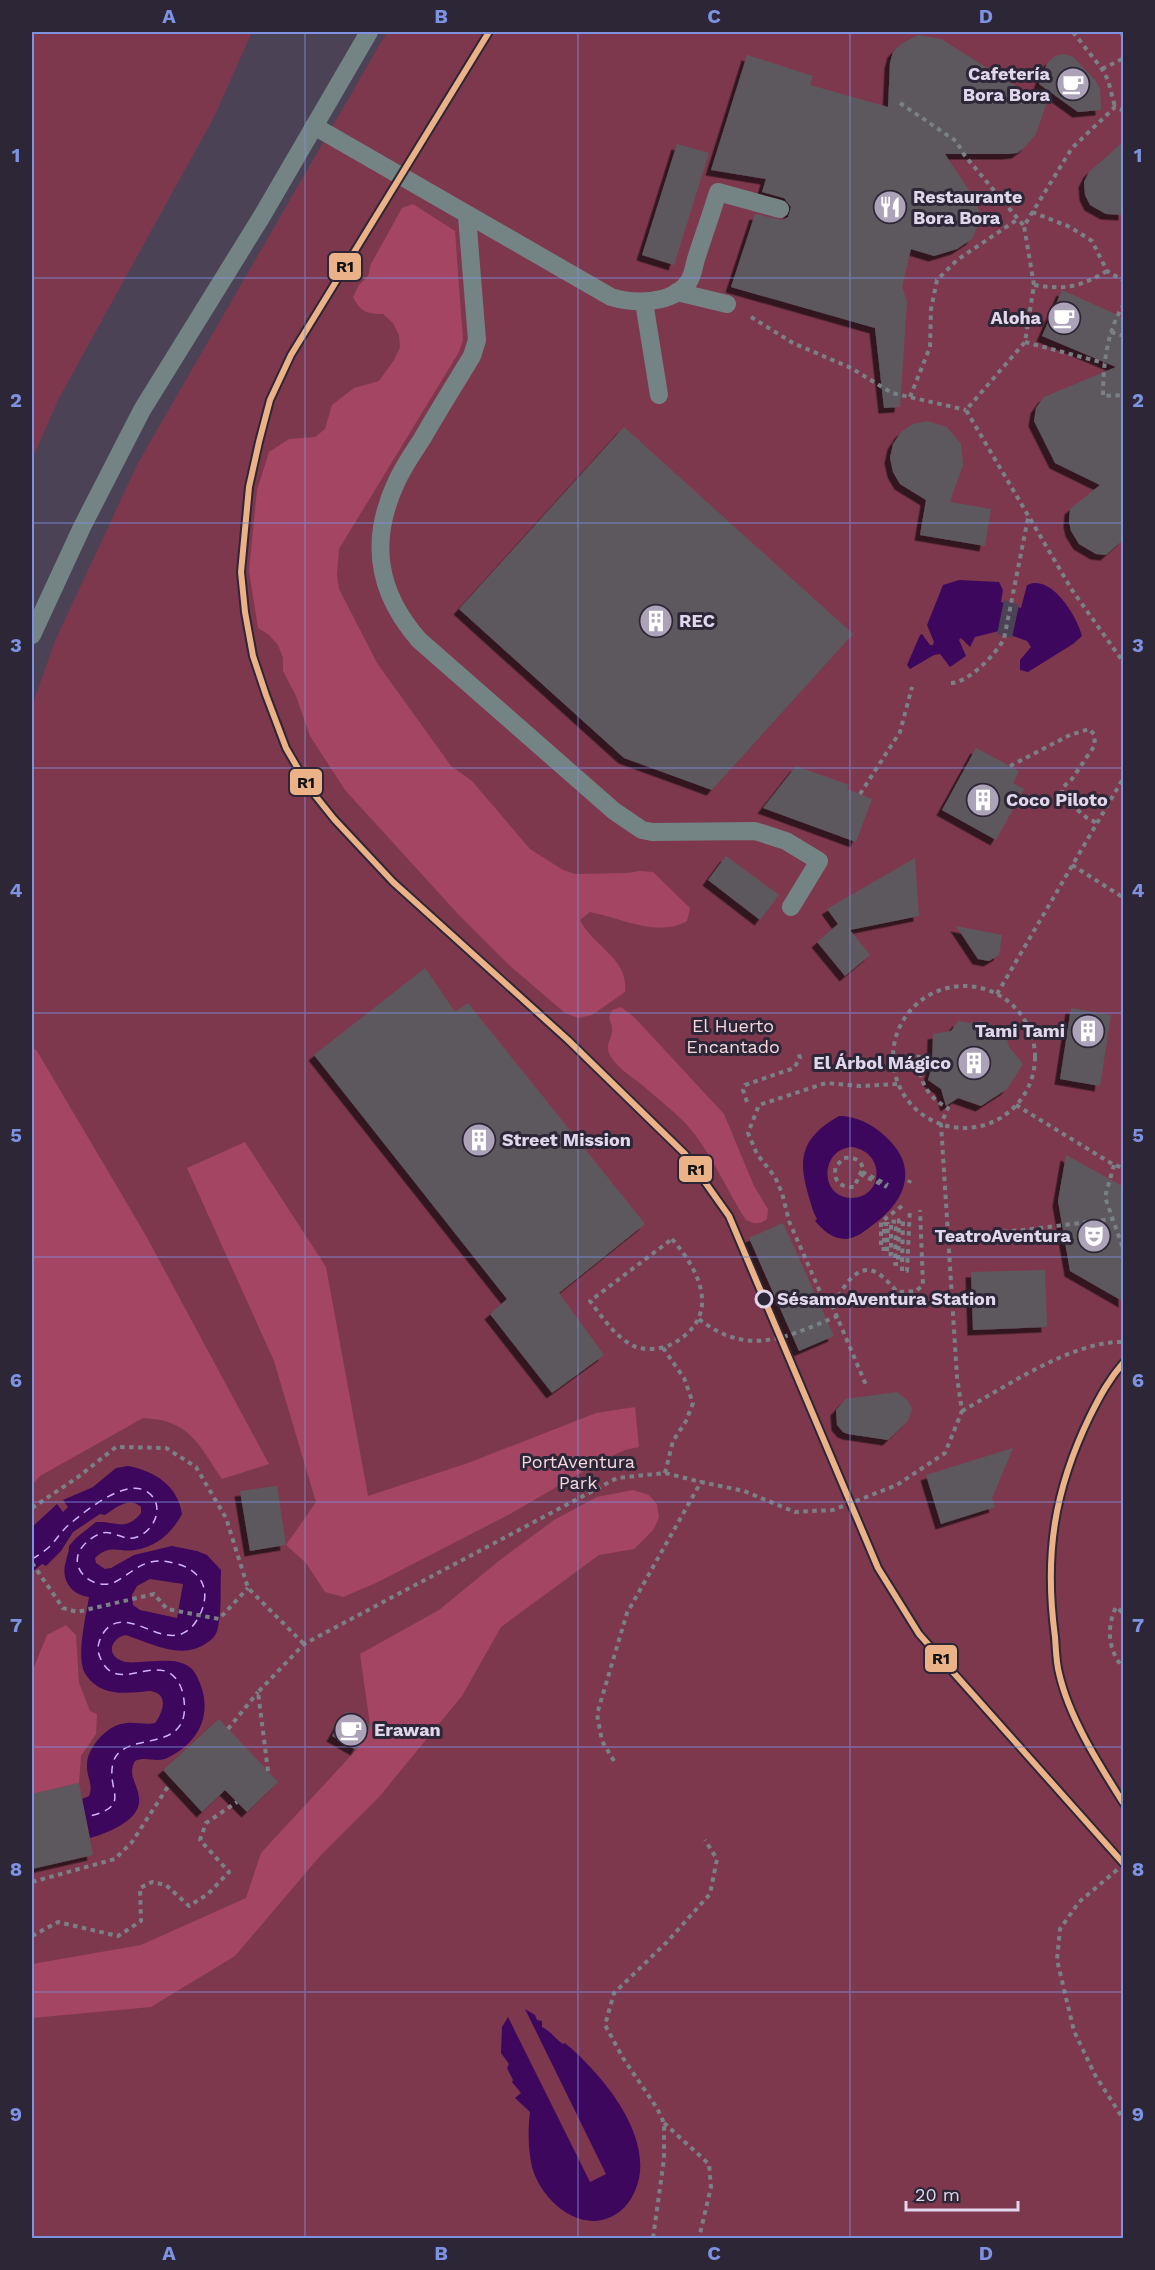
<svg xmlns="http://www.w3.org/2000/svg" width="1155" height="2270" font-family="'Work Sans',sans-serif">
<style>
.green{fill:#7e384d}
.forest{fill:#a44563}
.water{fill:#3c075d;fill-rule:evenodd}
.pier{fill:#4c4256}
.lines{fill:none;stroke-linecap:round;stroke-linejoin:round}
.ferry{stroke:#d3b3fa;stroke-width:1.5;stroke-dasharray:8 6;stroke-linecap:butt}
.building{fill:#5c595d;filter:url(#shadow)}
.path{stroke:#798186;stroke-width:4;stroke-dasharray:4.5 4.5;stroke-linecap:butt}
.lane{stroke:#748485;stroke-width:18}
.rail-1-casing{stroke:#2d2636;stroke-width:10}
.rail-1{stroke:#ebb288;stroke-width:6}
.grid{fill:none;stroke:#7e92e2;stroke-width:1.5;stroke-opacity:0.55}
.stop-dot{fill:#2d2636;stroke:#e0d7ed;stroke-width:3}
.labels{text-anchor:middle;stroke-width:6;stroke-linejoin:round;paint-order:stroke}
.poi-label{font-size:18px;font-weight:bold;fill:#e0d7ed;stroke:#2d2636;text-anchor:end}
.park-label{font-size:18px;fill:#f5d7dd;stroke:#2d2636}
.stop-label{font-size:18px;font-weight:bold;fill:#e0d7ed;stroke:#2d2636;text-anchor:start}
.line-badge{stroke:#2d2636;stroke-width:2}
.pale-badge-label{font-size:16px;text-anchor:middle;font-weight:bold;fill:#111}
.neatline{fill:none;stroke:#7e92e2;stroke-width:2}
.grid-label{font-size:20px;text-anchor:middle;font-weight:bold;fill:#7e92e2}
</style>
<defs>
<filter id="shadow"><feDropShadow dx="-5.5" dy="5.5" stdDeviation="0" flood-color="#0009"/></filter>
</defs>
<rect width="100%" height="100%" fill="#4c4256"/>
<g class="green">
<path d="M32,32h220l-38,85 -155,281 -27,61z"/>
<path d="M387,32h736v2206h-1091v-1532l23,-65 83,-178z"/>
</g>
<g class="forest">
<path d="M413,204l42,27 8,109 -4,12 -120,197 -2,26 2,14 38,74 74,103 21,15 58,68 33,21 12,4 52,-1 12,-2 14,1 37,36 -3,13c-29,17 -66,-3 -97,-9l-10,8c13,27 49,38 45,72l-33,23 -14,3 -13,-5 -56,-48 -51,-51 -113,-124 -35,-54 -14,-40 -13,-25v-13l-5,-13 -9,-10 -11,-7 -9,-57 8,-81 12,-38 20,-13 26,-2 10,-8 7,-24 22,-17 25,-7 15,-21 6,-13 -1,-12 -6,-12 -10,-9c-15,0 -23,-2 -30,-17l6,-12 9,-9 3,-12 31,-56z"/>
<path d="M621,1007l13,10 90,97 30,72 14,23 -1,10c-8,6 -12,5 -21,1 -20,-31 -35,-68 -59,-95 -11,-12 -25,-23 -38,-34 -12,-12 -33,-22 -40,-38 -5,-12 9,-17 0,-35l3,-8z"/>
<path d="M32,1046l5,5 108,183 124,230 -47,15c-24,-35 -32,-59 -79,-61l-103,58 -8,9z"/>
<path d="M245,1142l81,125 42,229 100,-33 128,-50 39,-6 4,40 -14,3 -22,10 -93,54 -134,69 -33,14 -18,-5 -19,-29 -20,-18 30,-43 -42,-141 -87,-193z"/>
<path d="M633,1490l16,5 8,9 2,14 -6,12 -19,19 -35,6 -98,72 -39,69 -83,101 -59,59 -85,100 -84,51 -119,11v-54l109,-19 105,-47 15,-45 96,-104 13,-24 -10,-71 79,-44 61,-50 54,-40 43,-23z"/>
<path d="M66,1625l10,10 3,48 11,28 7,3 -1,20 -15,22 -2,27 -47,11v-122l15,-37z"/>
</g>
<g class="water">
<path d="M959,580l40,2 4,8 -2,12 20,6 6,-23c24,-12 50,31 55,51l-9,8 -45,28 -8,-2v-10l11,-13 -4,-6 -28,-10 -24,6 -5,10 -9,-9 -2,2 7,16 -16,11 -10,-13 -6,1 -24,14 -3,-4 13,-30 2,-1 8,11h3l1,-3 -7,-17 16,-40z"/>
<path d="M839,1116c17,0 33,8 46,20 34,30 22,64 -11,88 -8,6 -17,14 -28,15 -14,0 -23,-9 -31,-18l2,-2 -3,-6c-14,-45 -22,-70 25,-97zM852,1147c34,5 32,51 -1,51 -32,-1 -31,-49 1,-51z"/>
<path d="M128,1466c27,5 50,20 54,48 -10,19 -26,33 -47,36 -15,3 -25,-7 -40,8l1,5 9,6 6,-1 23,-13 38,-9 25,5 10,4 14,15c-1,18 1,40 -3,57 -1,7 -5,12 -10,15 -25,19 -56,2 -82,-7 -13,2 -21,18 -6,25 13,8 55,-8 72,9 4,4 7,12 9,17 11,31 -4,58 -34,72 -10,5 -22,-2 -32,3 -8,14 3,23 4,37 3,22 -32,35 -49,40l-8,-39 7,-3c5,-11 -3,-20 -2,-32 1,-18 21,-40 40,-41 9,-1 19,2 28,0 7,-9 14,-27 -1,-31 -4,-2 -10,0 -14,0 -20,2 -41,2 -54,-17 -11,-16 0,-58 3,-78 -18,-2 -29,-18 -23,-36 1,-6 3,-8 3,-15l7,-8 20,-16c20,-1 30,10 45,-9v-6c-12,-11 -25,1 -36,8l-5,-1 -27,18 -12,19 -15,15 -4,-2 -10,8v-45l25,-23 6,8 5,-5 -5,-7 30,-13 23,-19zM150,1579l33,5 -6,34 -37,-8 -7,-5 -1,-10 5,-9z"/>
<path d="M525,2009l10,6 2,5 5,1v6c9,4 13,12 21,17l2,-1c37,31 96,99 68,152 -6,12 -17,22 -31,25 -33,7 -66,-28 -71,-58 -3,-17 -3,-34 -1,-50l-15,-14 6,-5 -9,-11 1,-2 -6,-12 2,-4 -8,-11 1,-26 6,-10 82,165 16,-8z"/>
</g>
<path class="pier" d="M1021,596l-9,42 -15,-4 7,-34 15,5z"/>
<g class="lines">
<path class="ferry" d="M32,1559c7,-4 15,-9 21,-16 6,-7 10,-14 18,-20 17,-14 54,-44 75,-32 20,12 10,39 -9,46 -13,5 -23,-7 -35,-4 -7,2 -15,8 -19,13 -18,21 10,46 32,36 12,-6 22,-17 36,-20 8,-2 14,-1 22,1 31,6 40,31 24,57 -27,43 -68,-21 -93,12 -3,5 -6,10 -6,17 0,5 3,11 6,16 16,22 42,-2 64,7 8,4 13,13 15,22 13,65 -61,33 -70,69 -7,29 21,43 -27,54"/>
</g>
<g class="building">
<path d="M918,35l23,4 105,66 -10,29 -12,14 -7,5 -9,1h-63l31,47 4,13 -1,9 -7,16 -15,10 -23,7 -23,-7 -9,38 5,14 -7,106 -16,1 -9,-80 -144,-41 24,-73 27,6 6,-3 3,-10 -7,-9 -22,-6 4,-13 -55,-9 36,-115 66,21 -3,9 78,22 2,-44 3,-11 8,-8z"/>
<path d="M1064,54l9,3 22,23 5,8 1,22 -23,2 -39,-28 8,-21 8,-7z"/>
<path d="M1124,141v74l-18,-1 -16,-9 -5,-10 -1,-13 5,-10z"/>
<path d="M677,144l32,9 -35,112 -32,-10z"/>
<path d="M1062,290l62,28v221l-18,16 -10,-1 -17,-10 -8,-13 -2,-9 1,-13 30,-24 -45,-22 -21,-42 2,-13 8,-11 72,-30 -74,-31z"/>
<path d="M927,421l20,6 14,17 2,21 -13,37 41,7 -6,37 -65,-11 6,-35 -26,-16 -7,-12 -3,-14 3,-14 8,-12 12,-8z"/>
<path d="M624,427l229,207 -141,156 -88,-32 -165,-149z"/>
<path d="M976,748l43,23 -6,12 11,6 -28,51 -54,-30z"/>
<path d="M796,766l53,19 -2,4 25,10 -16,43 -93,-34z"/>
<path d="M726,856l53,39 -19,25 -52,-40z"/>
<path d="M915,858l4,58 -69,14 20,25 -25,21 -28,-34 21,-18 -11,-15z"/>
<path d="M956,926l46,9 -3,20 -10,6 -11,-2z"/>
<path d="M425,968l30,44 13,-9 177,221 -86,69 45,62 -52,38 -62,-79 17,-15 -193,-244z"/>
<path d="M1071,1008l40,7 -11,71 -40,-7z"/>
<path d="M958,1021l12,2 11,-2 18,7 1,6 7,6 2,7 14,17 -16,25 -26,17 -23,-8 -12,8 -5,-17 -13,-9 4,-14 1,-32 18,-3z"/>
<path d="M1066,1155l58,32v115l-54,-31 -12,-70z"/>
<path d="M783,1223l51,113 -35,15 -50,-113z"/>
<path d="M1045,1270l2,57 -74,3 -2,-58z"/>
<path d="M897,1392l11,9 4,8 -4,12 -20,19 -40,-6 -5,-2 -6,-7 -1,-15 10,-11z"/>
<path d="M1013,1448l-21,50 3,9 -54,17 -15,-49z"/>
<path d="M277,1486l9,59 -36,6 -10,-60z"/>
<path d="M346,1711l25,14 -15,25 -24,-14z"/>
<path d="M219,1719l59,63 -31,30 -22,-22 -23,22 -39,-42z"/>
<path d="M79,1783l14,72 -61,14v-75z"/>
</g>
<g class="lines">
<g class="path">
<path d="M1073,32l29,37 6,11 7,27"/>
<path d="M1121,32l3,6"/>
<path d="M1102,69l22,-11"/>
<path d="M900,103l56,38 9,15 59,70"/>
<path d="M1124,111l-9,-4 -43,41 -48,78 10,59 -9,57 -59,68 106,180 52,73"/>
<path d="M1032,212l38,15 22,14 15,30 17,10"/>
<path d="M1034,285c32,5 46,2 73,-14"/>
<path d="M1124,304c-17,27 -21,60 -21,92l21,-1"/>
<path d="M751,317l42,26 58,25 41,25 74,17"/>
<path d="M1111,332l13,4"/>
<path d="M1025,342l79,21"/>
<path d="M910,397l20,-50 1,-38 6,-29 20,-20 61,-41"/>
<path d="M951,683c17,0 45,-29 53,-44l24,-121"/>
<path d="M1010,766l60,-31 19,-6 5,5 1,11 -23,34 -10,9v9l25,21 10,5"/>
<path d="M860,794l40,-62 12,-45"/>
<path d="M1072,865l52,33"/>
<circle cx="964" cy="1057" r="71"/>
<path d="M997,994l127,-217"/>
<path d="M897,1084l-37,2 -34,-3 -67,22 -11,28 9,21 18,23 7,16 7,28 36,82 3,2 8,-3c6,-14 22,-41 41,-29 8,4 14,13 21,19l18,-1 7,-6 -3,-75"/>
<path d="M747,1102l-4,-12 2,-5 49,-17 6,-10 -2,-7"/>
<path d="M1016,1105l98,60 10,3"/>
<path d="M844,1158c9,-1 16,1 19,10l-9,19c-14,1 -22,-7 -18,-21z"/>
<path d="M1114,1165l-9,32 19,54"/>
<path d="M862,1172l26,13"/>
<path d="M860,1174l27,13"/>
<path d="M909,1183l1,-3"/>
<path d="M902,1206l-21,16v27h3v-25h4l-1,30h4v-33l5,1 -1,42h3l1,-44h4l-1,51h5l3,-62"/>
<path d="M949,1236l75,-6 88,-11"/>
<path d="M672,1239c30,34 50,80 -2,106 -9,4 -27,6 -36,1 -19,-9 -32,-29 -44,-45z"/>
<path d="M832,1305l34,80"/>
<path d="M699,1319c50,39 87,18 139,-3"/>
<path d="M663,1348l21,30 9,25 -7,18 -13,20 -8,32"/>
<path d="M962,1411c43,-24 112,-71 162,-69"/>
<path d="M32,1508l46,-31 38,-30 50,1 30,19 30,51 22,70 56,56"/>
<path d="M32,1563l31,45 14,4 77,-18 13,15 52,10 29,-31"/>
<path d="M1122,1612l-6,-5c-10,21 -8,44 8,62"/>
<path d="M228,1729l30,-37"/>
<path d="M614,1761l-12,-20 -5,-27 30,-101 74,-131 43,9 51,21 38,-2 64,-25 48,-32 17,-42 -5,-34 -16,-253 7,-16c-21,-10 -32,-32 -29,-55"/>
<path d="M268,1771l-10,-79 46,-48 313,-166 48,-5 36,9"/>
<path d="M1124,1864l-45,38 -19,27 -3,31 17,71 21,44 29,45"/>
<path d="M32,1882l83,-23 17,-17 37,-57"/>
<path d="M32,1936l26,-14 60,14 23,-15 -1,-33 12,-6 14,3 23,21 19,-12 21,-22 -29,-32 6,-17 31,-21"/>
<path d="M664,2123l45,41 2,23 -12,51"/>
<path d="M653,2238l11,-79v-36l-7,-15 -34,-50 -18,-33 9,-32 53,-51 43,-48 7,-35 -12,-19"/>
</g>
<g class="lane">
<path d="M314,126l297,171c23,7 62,8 78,-16 4,-6 5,-15 7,-22 7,-22 15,-44 22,-67l62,17"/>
<path d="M467,216l10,124 -5,16c-17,28 -34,55 -50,83 -9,14 -19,28 -26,44 -27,58 -19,109 23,157l195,171 28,19 10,2 103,-1 31,10 33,20 -28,46"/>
<path d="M677,292l50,12"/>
<path d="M644,302l15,93"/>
<path d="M32,635l50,-108 60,-117 120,-194 107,-184"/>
</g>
<defs>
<g id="rail-1">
<path d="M489,32l-198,323 -21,45 -11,42 -10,45 -8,85 4,40 8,44 13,39 20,53 24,41 24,30 59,63 175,158 117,114 44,62 149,352 41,66 205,230"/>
<path d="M1124,1362c-15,17 -24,34 -34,54 -36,74 -46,139 -35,221 1,12 1,25 4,36 10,45 41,93 65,131"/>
</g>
</defs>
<use href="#rail-1" class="rail-1-casing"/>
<use href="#rail-1" class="rail-1"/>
</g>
<path class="grid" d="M305,32v2206M578,32v2206M850,32v2206M32,278h1092M32,523h1092M32,768h1092M32,1013h1092M32,1257h1092M32,1502h1092M32,1747h1092M32,1992h1092"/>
<defs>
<symbol id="cafe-disc" viewBox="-11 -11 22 22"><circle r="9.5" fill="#aca3b8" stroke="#2d2636"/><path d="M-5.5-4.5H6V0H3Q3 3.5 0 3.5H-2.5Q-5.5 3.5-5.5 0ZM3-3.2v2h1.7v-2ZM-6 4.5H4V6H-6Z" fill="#fff"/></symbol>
<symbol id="restaurant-disc" viewBox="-11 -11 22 22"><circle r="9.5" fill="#aca3b8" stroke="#2d2636"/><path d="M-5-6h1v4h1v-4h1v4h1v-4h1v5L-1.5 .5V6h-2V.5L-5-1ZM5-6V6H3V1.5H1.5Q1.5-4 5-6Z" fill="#fff"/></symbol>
<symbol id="building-disc" viewBox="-11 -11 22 22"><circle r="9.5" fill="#aca3b8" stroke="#2d2636"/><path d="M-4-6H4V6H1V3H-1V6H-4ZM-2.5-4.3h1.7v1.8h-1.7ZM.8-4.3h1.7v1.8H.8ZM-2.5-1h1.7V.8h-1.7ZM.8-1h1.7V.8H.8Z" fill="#fff"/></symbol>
<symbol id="theatre-disc" viewBox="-11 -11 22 22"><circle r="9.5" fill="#aca3b8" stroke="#2d2636"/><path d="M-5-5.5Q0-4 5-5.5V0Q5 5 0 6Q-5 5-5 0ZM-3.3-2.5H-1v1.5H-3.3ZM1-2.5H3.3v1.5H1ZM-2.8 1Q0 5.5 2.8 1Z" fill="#fff"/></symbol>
</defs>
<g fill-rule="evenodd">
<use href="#cafe-disc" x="1054" y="65" width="38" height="38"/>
<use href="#restaurant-disc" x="871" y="188" width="38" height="38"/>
<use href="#cafe-disc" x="1045" y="299" width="38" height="38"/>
<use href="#building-disc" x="637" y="602" width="38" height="38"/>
<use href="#building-disc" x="964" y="781" width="38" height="38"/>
<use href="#building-disc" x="1069" y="1012" width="38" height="38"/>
<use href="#building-disc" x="955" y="1044" width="38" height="38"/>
<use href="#building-disc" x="460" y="1121" width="38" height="38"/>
<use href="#theatre-disc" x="1075" y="1217" width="38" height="38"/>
<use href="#cafe-disc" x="332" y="1711" width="38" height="38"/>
</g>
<circle class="stop-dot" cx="764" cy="1299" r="8"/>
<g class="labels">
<g class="poi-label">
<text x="1050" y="80">Cafetería<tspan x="1050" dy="21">Bora Bora</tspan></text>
<text x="913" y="203" text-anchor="start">Restaurante<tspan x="913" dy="21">Bora Bora</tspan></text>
<text x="1041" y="324">Aloha</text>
<text x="679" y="627" text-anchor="start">REC</text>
<text x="1006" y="806" text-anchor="start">Coco Piloto</text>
<text x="1065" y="1037">Tami Tami</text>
<text x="951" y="1069">El Árbol Mágico</text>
<text x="502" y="1146" text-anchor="start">Street Mission</text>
<text x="1071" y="1242">TeatroAventura</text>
<text x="374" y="1736" text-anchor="start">Erawan</text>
</g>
<g class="park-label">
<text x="733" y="1032">El Huerto<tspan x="733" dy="21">Encantado</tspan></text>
<text x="578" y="1468">PortAventura<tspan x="578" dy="21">Park</tspan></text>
</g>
<g class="stop-label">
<text x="777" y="1305">SésamoAventura Station</text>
</g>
</g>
<g class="line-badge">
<rect x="328" y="252" width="34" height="29" rx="6" fill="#ebb288"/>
<rect x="289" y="768" width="34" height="28" rx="6" fill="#ebb288"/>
<rect x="678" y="1155" width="35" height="28" rx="6" fill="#ebb288"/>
<rect x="924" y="1644" width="34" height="29" rx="6" fill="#ebb288"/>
</g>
<g class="pale-badge-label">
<text x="345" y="272">R1</text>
<text x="306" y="788">R1</text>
<text x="696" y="1175">R1</text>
<text x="941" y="1664">R1</text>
</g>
<rect width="1155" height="2270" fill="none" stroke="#2d2636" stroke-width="66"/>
<path d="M906 2201v9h112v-9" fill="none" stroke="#e0d7ed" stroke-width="3"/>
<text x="915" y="2201" font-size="18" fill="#e0d7ed" stroke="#2d2636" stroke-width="4.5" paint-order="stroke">20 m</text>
<rect x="33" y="33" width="1089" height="2204" class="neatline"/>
<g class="grid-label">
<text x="169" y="23">A</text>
<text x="441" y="23">B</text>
<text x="714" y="23">C</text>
<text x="986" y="23">D</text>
<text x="16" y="162">1</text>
<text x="1138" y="162">1</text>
<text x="16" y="407">2</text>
<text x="1138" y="407">2</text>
<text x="16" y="652">3</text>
<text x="1138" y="652">3</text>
<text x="16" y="897">4</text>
<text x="1138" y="897">4</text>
<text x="16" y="1142">5</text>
<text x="1138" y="1142">5</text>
<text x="16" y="1387">6</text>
<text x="1138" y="1387">6</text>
<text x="16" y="1632">7</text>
<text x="1138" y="1632">7</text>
<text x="16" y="1876">8</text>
<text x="1138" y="1876">8</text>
<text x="16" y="2121">9</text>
<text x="1138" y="2121">9</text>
<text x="169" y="2260">A</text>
<text x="441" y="2260">B</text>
<text x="714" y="2260">C</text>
<text x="986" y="2260">D</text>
</g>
</svg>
